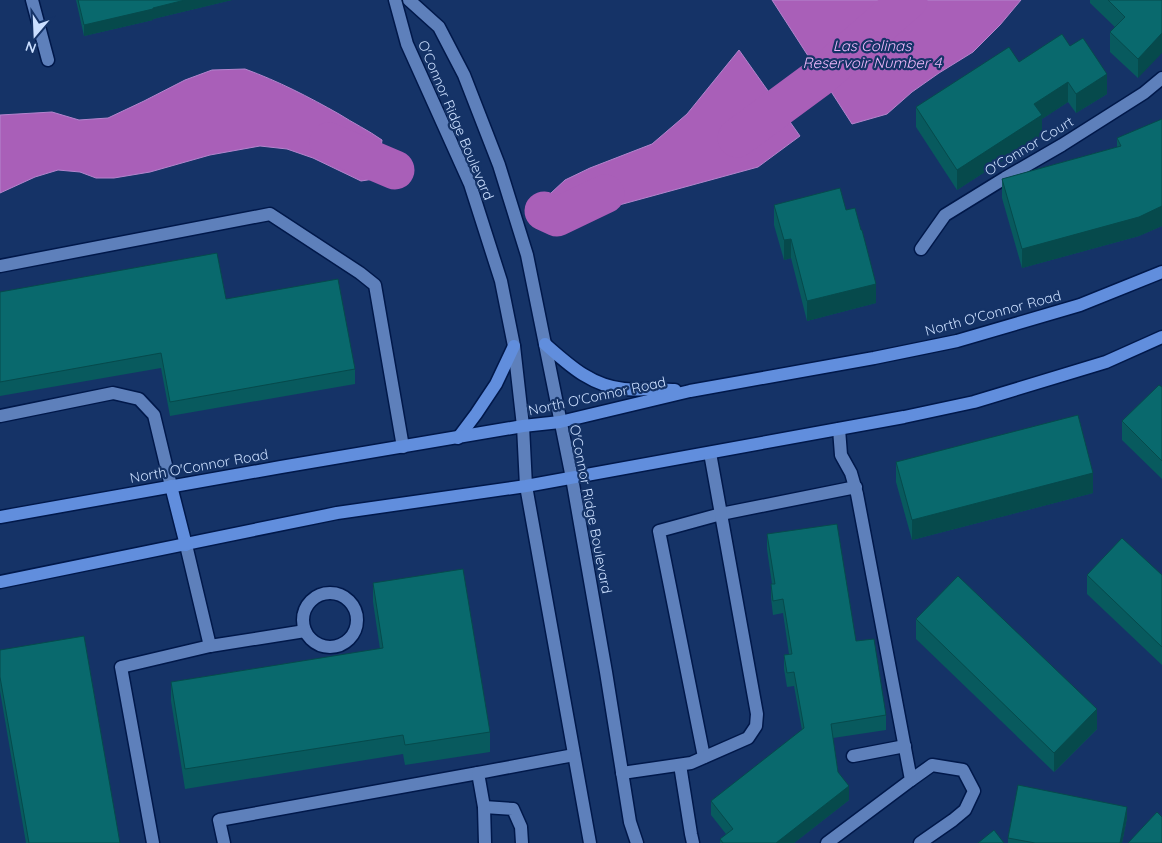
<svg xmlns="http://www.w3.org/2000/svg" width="1162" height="843" font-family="Quicksand,sans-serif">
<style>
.water{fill:#a95fb8;stroke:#b385cd}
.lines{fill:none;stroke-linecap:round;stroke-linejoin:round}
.river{stroke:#a95fb8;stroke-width:39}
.minor-casing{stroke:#00184a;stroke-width:15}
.major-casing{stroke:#00184a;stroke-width:15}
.minor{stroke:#5e80bb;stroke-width:12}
.major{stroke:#618edd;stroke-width:12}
.wall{fill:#085a5e}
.shaded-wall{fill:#064a4c}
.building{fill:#09696d;stroke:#064a4c}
.labels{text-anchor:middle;stroke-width:4.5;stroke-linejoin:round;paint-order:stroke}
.street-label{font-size:14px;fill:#cbdfff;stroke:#153367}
.water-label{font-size:15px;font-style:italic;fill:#eeb7fa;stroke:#153367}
</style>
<rect width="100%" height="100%" fill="#153367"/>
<g class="water">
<path d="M772,0h249l-21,25 -27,27 -34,21 -27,19 -25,22 -35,10z"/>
<path d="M739,50l61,86 -42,31 -190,52 -11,-2 -6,-24 14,-13 25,-12 62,-24 35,-30z"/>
<path d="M245,69c33,12 64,28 94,45 14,9 29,16 43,26l-2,16 -6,23 -13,2 -48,-23 -26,-9 -27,-3 -50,9 -60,17 -36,6h-18l-16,-6 -22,-2 -23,7 -35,16v-78l52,-3 27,8 29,-2 36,-17 41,-21 27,-10z"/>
</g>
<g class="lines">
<g class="river">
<path d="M737,138l84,-62 87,-76"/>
<path d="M329,142l66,28"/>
<path d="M544,211l13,6 48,-23"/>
</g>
<defs>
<g id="minor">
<path d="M32,0l16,60"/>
<path d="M395,0l12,44 63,140 31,97 13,65 9,80 3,60 64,357"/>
<path d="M409,0l30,27 25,48 35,90 28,90 45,223 34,194 24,150 7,21"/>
<path d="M921,249l24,-34 60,-37 57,-33 82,-52 18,-15"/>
<path d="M0,266l270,-52 90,59 15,12 28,162"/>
<path d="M0,416l113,-23 26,6 15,16 17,71"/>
<path d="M186,545l24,101"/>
<circle cx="330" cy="620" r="27"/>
<path d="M853,756l52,-10"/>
<path d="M704,757l-45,-226 62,-17 135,-27"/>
<path d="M680,765l11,69 2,9"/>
<path d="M622,773l69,-10 57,-25 8,-12 1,-12 -47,-261"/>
<path d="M911,780l21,-15 31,5 11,21 -9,19 -12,10 -33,23"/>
<path d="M484,807l29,2 8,18 1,16"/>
<path d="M153,843l-32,-176 89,-21 95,-15"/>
<path d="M224,843l-5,-23 259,-47"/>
<path d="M485,843l-1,-36 -6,-34 96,-18"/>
<path d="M827,843l84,-63 -54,-286 -6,-21 -10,-18 -2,-26"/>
</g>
<g id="major">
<path d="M545,344c24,21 46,42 79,45 9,1 19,0 27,0 8,0 16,1 24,1"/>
<path d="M458,438l18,-24 20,-30 18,-38"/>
<path d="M171,486l15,59"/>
<path d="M0,517l281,-50 242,-41 37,-4 130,-31 184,-33 83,-17 123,-36 82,-33"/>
<path d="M0,582l337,-69 189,-27 378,-69 70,-15 132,-40 56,-25"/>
</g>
</defs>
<use href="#minor" class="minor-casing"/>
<use href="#major" class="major-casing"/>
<use href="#minor" class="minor"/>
<use href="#major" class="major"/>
</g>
<g class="wall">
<path d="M76,0h156l-79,19v1l-69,16z"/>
<path d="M1090,0h72l-24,78 -28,-26v-20l5,-5 -25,-24z"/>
<path d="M1070,46l37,48 -31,19 -8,-11 -26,17v16l-85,55 -41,-63v-20z"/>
<path d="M1162,119v107l-23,10 -117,32 -20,-70v-19l115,-32v-9z"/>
<path d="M774,205l72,5 30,93 -69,18 -16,-63 -7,2 -10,-35z"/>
<path d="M0,292l226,7 129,70v15l-185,32 -9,-48 -161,28z"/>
<path d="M1162,387v92l-40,-39v-19z"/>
<path d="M896,462l197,31 -181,47 -16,-58z"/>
<path d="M767,534l89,107 30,74v15l-53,8 5,34 11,28 -55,43h-74v-4l6,-5 -15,-19v-14l91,-71 -8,-44 -7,1 -3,-18v-14l5,-1 -6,-41 -10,2 -2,-17v-14h1l-5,-35z"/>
<path d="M1087,575h75v90l-75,-71z"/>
<path d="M373,583l117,149v20l-85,13 -2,-11 -218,35 -14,-88v-19l209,-33 -7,-47z"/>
<path d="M916,619l181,110 -43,43 -138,-133z"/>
<path d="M0,650l120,193h-94l-26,-152z"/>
<path d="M1127,818l-5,25h-114v-5z"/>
</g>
<g class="shaded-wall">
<path d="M185,0h47l-79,19v1l-69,16v-11z"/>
<path d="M1162,33v20l-24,25v-19z"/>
<path d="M1107,74v20l-31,19v-19z"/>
<path d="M1068,82v20l-26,17v16l-85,55v-20l77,-66z"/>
<path d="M1162,206v20l-23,10 -117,32v-19z"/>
<path d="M791,239v19l-7,2v-20z"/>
<path d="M876,284v19l-69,18v-20z"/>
<path d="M1093,473v20l-181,47v-20z"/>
<path d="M1097,709v20l-43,43v-19z"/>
<path d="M849,786v14l-55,43h-18z"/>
<path d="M1127,807v11l-5,25h-2z"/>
</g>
<g class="building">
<path d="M78,0h107l-32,8v1l-69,16z"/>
<path d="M1108,0h54v33l-24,26 -28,-27 15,-15z"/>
<path d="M1062,34l8,12 13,-8 24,36 -31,20 -8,-12 -34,22 8,11 -85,55 -41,-63 93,-60 10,15z"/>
<path d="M1162,119v87l-23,11 -117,32 -20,-70 119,-33 -4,-8z"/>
<path d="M840,188l6,22 9,-2 6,22h1l14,54 -69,17 -16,-62 -7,1 -10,-35z"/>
<path d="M217,253l9,46 112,-20 17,90 -185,33 -9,-49 -161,29v-90z"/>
<path d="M1159,385l3,2v74l-40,-40z"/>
<path d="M1078,415l15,58 -181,47 -16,-58z"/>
<path d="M837,524l19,117 18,-2 12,76 -55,9 7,48 11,14 -73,57h-53l-3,-4 13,-10 -22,-28 93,-73 -10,-56 -7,1 -3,-18 8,-1 -9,-55 -10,2 -2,-17h4l-8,-50z"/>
<path d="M1122,538l40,37v72l-75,-72z"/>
<path d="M463,569l27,163 -85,13 -2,-10 -218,34 -14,-87 212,-34 -10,-65z"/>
<path d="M958,576l139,133 -43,44 -138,-134z"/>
<path d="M84,636l36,207h-91l-29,-166v-27z"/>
<path d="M1018,785l109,22 -7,36h-85l-27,-5z"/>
<path d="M1157,812l5,5v26h-34z"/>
<path d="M994,830l10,13h-26z"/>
</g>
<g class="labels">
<g class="street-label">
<text transform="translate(456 120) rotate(67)" y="5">O'Connor Ridge Boulevard</text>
<text transform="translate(1029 146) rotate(-31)" y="5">O'Connor Court</text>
<text transform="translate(993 313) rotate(-15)" y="5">North O'Connor Road</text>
<text transform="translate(597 396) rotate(-12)" y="5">North O'Connor Road</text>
<text transform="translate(199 466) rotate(-10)" y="5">North O'Connor Road</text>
<text transform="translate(591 509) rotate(79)" y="5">O'Connor Ridge Boulevard</text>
</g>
<g class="water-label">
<text x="872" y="51">Las Colinas<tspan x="872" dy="17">Reservoir Number 4</tspan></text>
</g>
</g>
<g transform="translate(35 35) rotate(199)" stroke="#153367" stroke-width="4" paint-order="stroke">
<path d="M0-4L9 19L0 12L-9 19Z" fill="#cbdfff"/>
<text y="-8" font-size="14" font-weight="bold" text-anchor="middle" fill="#cbdfff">N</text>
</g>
</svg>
